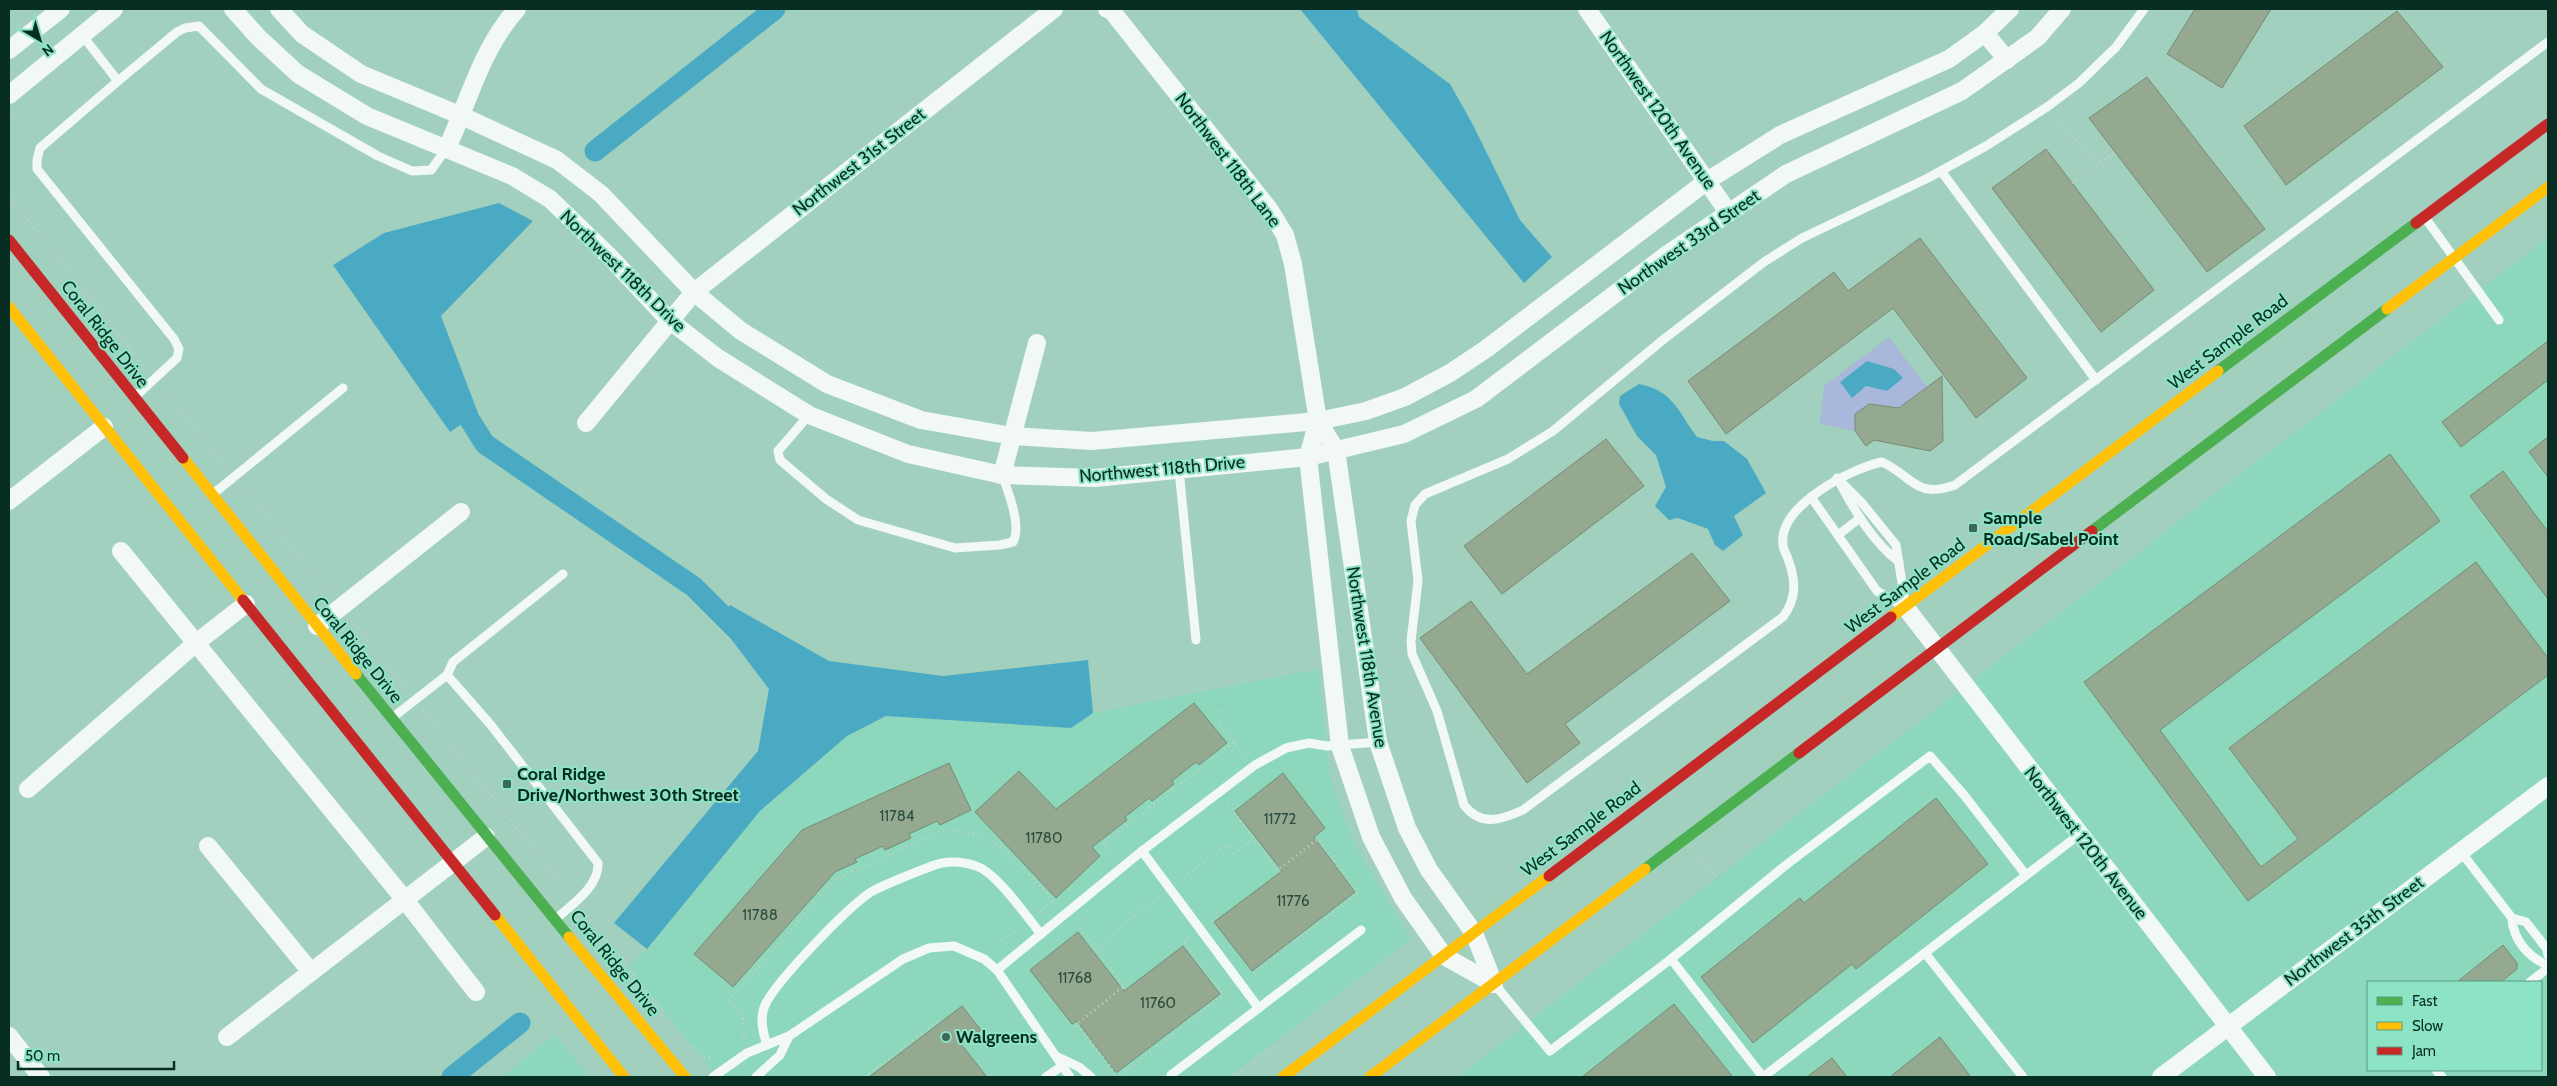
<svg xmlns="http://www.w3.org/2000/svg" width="2557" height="1086" font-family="Cabin,sans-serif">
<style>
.built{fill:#8dd8bd;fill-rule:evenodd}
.green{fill:#a8b8da}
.water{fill:#4baac3}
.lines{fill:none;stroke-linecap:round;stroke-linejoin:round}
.canal{stroke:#4baac3;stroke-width:21}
.building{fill:#94a990;stroke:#768b74}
.path{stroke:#c1d0cb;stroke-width:3;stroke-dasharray:1 4;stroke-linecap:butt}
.lane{stroke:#f1f8f5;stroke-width:9}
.street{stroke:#f1f8f5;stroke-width:18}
.fast{stroke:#4caf50;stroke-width:11}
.slow{stroke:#ffc107;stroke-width:11}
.jam{stroke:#c62828;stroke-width:11}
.poi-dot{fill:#3e675a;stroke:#8de4c4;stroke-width:2}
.labels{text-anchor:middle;stroke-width:4;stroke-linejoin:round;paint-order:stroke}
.number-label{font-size:15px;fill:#2b4d3e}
.street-label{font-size:18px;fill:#082e23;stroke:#8de4c4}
.poi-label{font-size:18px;font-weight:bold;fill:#082e23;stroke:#8de4c4;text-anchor:start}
</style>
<rect width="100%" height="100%" fill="#a1d0bf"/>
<g class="built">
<path d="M2548,237v840h-1091l376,-289zM2368,982h173v88h-173z"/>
<path d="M1318,669l12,107 24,68 57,95 -182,138h-512l-89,-110 19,-18 113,-138 87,-75 39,-20 185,12 22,-15z"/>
<path d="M555,1034l35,43h-88z"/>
</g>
<path class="green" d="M1889,337l38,50 -28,21 -30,-4 -14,10v17l-35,-7 4,-38z"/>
<g class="water">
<path d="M1300,9h57l2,8 91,67 22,39 48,97 32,37 -28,26z"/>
<path d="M499,203l34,18 -92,95 37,97 -28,19 -117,-167 51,-32z"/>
<path d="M1867,361l27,8 9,9 -16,13 -21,-5 -14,12 -12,-16z"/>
<path d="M1639,384c35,7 39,28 58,53l16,4h11l23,18 19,34 -32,23 9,19 -20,16 -8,-6 -7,-16 -30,-11 -9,2 -14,-14 11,-19 -10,-32 -19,-19 -18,-32 1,-8z"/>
<path d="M730,605l99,56 114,15 145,-16 5,53 -22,15 -185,-12 -39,20 -87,75 -113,138 -33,-26 144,-172 11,-62 -53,-70z"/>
</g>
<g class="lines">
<g class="canal">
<path d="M595,151l180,-142"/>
<path d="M454,395l31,49 209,143 48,48"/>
<path d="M452,1077l68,-54"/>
</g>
</g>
<g class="building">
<path d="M2195,9h76l-49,79 -55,-34z"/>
<path d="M2397,11l46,56 -157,118 -42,-59z"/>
<path d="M2147,77l118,152 -58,43 -118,-154z"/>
<path d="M2046,149l108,141 -53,42 -109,-144z"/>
<path d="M1920,238l107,140 -51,40 -83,-110 -167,126 -38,-53 146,-109 14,19z"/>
<path d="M2548,341v39l-87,67 -19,-25z"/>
<path d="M1942,376l1,65 -13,10 -56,-11 -8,6 -11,-15v-17l14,-10 30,4z"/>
<path d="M2548,437v40l-19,-25z"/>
<path d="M1606,439l38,47 -142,108 -38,-48z"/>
<path d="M2390,454l50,67 -280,209 101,137 37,-28 -69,-91 247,-186 72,96v17l-300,226 -164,-219z"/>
<path d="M2503,471l45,61v67l-78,-103z"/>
<path d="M1692,553l38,48 -165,123 15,19 -53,40 -107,-145 51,-37 56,73z"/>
<path d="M1194,703l33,40 -28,22 -3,-3 -24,19 2,3 -22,17 -3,-3 -24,19 2,3 -35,27 8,9 -44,42 -81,-86 44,-41 37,38z"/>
<path d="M949,763l22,47 -31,15 -3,-4 -28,13 2,4 -26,12 -2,-4 -28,13 2,3 -22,10 -102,115 -39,-33 108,-124z"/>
<path d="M1283,773l42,55 -11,9 41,55 -103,79 -38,-49 68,-51 -47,-60z"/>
<path d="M1936,798l52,66 -132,105 -4,-5 -99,79 -52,-66 99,-79 4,5z"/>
<path d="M1078,932l46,59 59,-45 37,48 -104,79 -39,-52 -5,3 -42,-54z"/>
<path d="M2503,945l14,18v6l-16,13h-44z"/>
<path d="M1674,1004l59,73h-151z"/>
<path d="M962,1006l19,24 -20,14 26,33h-118z"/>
<path d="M1940,1037l31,40h-81z"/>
<path d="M1832,1058l15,19h-40z"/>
</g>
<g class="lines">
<g class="path">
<path d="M2055,118l14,17 17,11 10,20 19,-14 -43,31"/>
<path d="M9,119l7,-6"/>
<path d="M9,196l137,172"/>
<path d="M164,390l62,76"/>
<path d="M243,487l86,105"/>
<path d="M352,620l55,70"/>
<path d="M423,710l144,181"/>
<path d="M1221,711l-1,14 14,18"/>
<path d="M1228,805l50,65 40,-31 40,54 -106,81"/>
<path d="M1113,856l-10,-13 131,-100 10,13"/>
<path d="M1700,857l17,20"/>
<path d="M1180,881l46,-36 7,9 20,-15"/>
<path d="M584,912l80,101"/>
<path d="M1040,912l14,-12"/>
<path d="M1212,921l5,-6v-3"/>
<path d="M1077,924l47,62 -47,38 41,53 111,-86"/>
<path d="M1189,937l-6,4 41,54"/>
<path d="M997,943l23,-15"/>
<path d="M1098,951l17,-14 -3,-4 47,-36"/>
<path d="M744,1039l-1,-23 -15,-14 106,-122 108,-49c18,-2 44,6 59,16l56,56"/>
<path d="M691,1047l15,11"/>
<path d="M704,1057l10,1"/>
<path d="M865,1077l75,-57"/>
<path d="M1234,1077l32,-24 18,-9"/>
</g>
<g class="lane">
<path d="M2144,9l-28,38 -37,36 -32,24 -61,39 -58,32 -126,60 -38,24 -100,77 -111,92 -45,28 -83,35 -10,11 -4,16 7,60 -7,60 1,13 25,57 27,94c17,22 37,15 59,5l260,-193c14,-19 13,-36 5,-58 -1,-4 -5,-9 -5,-14 -6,-39 69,-77 99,-83 32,15 33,37 73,23l593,-443"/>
<path d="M82,35l36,46 -78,67 -3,12v9l137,170 5,10 -2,9 -41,38"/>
<path d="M118,81l59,-49 8,-4 14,-2 62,63 117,67 34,15 19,-1 16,-22"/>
<path d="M1941,171l155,209"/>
<path d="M2426,219l73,101"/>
<path d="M809,415l-31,36 2,9 46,39 32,21 97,28 45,-3 13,-3c9,-16 -5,-51 -11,-67"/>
<path d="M1179,470l17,170"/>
<path d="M1837,478l25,25 34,42 9,57"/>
<path d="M1841,485c15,28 33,58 58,77"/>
<path d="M213,494l130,-106"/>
<path d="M1811,497l66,94 24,14"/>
<path d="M1838,535l22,-17"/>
<path d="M447,675l6,-13 110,-88"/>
<path d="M392,718l55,-43 43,49 108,139c1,24 -26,41 -42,56"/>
<path d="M1142,851l116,156"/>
<path d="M2461,852l51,66c1,22 17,40 36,47"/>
<path d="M2026,875l-62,-80 -34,-39 -144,109 -115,94 92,118 317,-243"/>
<path d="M2512,918l14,4 21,27 1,6"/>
<path d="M1925,953l98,124"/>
<path d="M997,970l145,-119 113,-86 31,-17 23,-5 18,3 51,-4"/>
<path d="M2530,982l18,-14"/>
<path d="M1496,986l54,65 121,-92"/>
<path d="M767,1045c-4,-12 -8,-27 -2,-40 12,-25 83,-98 106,-113 10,-6 61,-27 71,-29 10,-2 24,-1 34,3 20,6 51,51 65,68"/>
<path d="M1058,1057l21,10 12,10"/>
<path d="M2436,1070l6,7"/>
<path d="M1171,1075l190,-145"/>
<path d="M713,1077l34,-24 42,-17 114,-77 26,-11 25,-2 30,13 13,11 73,107"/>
<path d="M756,1077l24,-22 9,-19"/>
<path d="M1046,1077l16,-11"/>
</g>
<g class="street">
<path d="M233,9l25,28 40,37 69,42 145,60 38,23 60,58 59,63 49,38 91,57 99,39 94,21 93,3 213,-21 96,-23 72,-35 189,-143 121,-82 176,-83 76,-54 24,-28"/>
<path d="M279,9l23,25 59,40 101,42 95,44 44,34 93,98 47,39 86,53 94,36 91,16 80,5 226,-20 48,-10 39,-14 45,-24 36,-24 221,-168 73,-46 169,-76 36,-26 25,-24"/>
<path d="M1107,9l4,1 158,199 16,26 8,29 25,157 18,29 42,292 29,86 22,42 45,63 20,51"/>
<path d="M1587,9l141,203"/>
<path d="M1985,33l22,27"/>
<path d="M9,50l52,-41"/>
<path d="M9,95l105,-86"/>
<path d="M447,148c22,-47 34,-99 70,-139"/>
<path d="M1318,421l-10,36 32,289 31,91 32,61 41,58 50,28"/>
<path d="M586,423l108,-131 360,-283"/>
<path d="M1002,475l35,-132"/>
<path d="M9,501l95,-74"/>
<path d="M121,551l284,349 71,92"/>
<path d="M1906,608l361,469"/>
<path d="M317,626l144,-114"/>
<path d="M28,789l168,-146 50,-39"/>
<path d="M208,846l103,126"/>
<path d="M9,1036l32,41"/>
<path d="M227,1037l259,-200"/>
<path d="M2161,1077l387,-291"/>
</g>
<g class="fast">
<path d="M2218,371l198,-148"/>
<path d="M2092,531l295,-222"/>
<path d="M356,674l213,263"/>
<path d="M1645,869l154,-116"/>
</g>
<g class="slow">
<path d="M9,307l234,293"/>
<path d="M2387,309l161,-122"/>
<path d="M183,458l173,216"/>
<path d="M1891,617l327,-246"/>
<path d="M495,915l129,162"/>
<path d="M569,937l116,140"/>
<path d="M1283,1077l266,-201"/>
<path d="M1370,1077l275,-208"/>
</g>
<g class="jam">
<path d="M2416,223l132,-99"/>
<path d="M9,240l174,218"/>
<path d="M243,600l252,315"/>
<path d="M1799,753l293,-222"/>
<path d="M1549,876l342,-259"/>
</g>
</g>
<g class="poi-dot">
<rect x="1968" y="523" width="10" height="10" rx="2.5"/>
<rect x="502" y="779" width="10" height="10" rx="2.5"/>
<circle cx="946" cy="1037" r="5"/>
</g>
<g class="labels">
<g class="number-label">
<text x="897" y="821">11784</text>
<text x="1280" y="824">11772</text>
<text x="1044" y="843">11780</text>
<text x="1293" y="906">11776</text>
<text x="760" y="920">11788</text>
<text x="1075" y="983">11768</text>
<text x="1158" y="1008">11760</text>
</g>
<g class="street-label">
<text transform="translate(1658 110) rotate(55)" y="6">Northwest 120th Avenue</text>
<text transform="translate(1228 160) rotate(53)" y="6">Northwest 118th Lane</text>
<text transform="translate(859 162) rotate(-38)" y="6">Northwest 31st Street</text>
<text transform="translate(1689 242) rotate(-35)" y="6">Northwest 33rd Street</text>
<text transform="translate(623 271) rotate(44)" y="6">Northwest 118th Drive</text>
<text transform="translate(105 334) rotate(52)" y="6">Coral Ridge Drive</text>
<text transform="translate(2228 342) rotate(-37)" y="6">West Sample Road</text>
<text transform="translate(1162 469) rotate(-5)" y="6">Northwest 118th Drive</text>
<text transform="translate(1905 586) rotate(-37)" y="6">West Sample Road</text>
<text transform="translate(358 650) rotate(51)" y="6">Coral Ridge Drive</text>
<text transform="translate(1367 657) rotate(81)" y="6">Northwest 118th Avenue</text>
<text transform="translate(1581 829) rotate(-37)" y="6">West Sample Road</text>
<text transform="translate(2086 843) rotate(52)" y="6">Northwest 120th Avenue</text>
<text transform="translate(2354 931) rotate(-37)" y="6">Northwest 35th Street</text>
<text transform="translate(615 963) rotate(51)" y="6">Coral Ridge Drive</text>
</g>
<g class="poi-label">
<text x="1983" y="524">Sample<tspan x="1983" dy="21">Road/Sabel Point</tspan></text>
<text x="517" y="780">Coral Ridge<tspan x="517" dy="21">Drive/Northwest 30th Street</tspan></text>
<text x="956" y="1043">Walgreens</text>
</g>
</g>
<rect width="2557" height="1086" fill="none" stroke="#082e23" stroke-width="20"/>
<rect x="2367" y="981" width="175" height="90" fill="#8de4c4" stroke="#589b84"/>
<rect x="2377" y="997" width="25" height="8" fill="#4caf50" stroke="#589b84"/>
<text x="2412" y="1006" font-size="15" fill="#082e23">Fast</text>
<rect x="2377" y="1022" width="25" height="8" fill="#ffc107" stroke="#589b84"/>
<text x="2412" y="1031" font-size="15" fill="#082e23">Slow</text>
<rect x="2377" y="1047" width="25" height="8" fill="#c62828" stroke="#589b84"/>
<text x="2412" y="1056" font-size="15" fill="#082e23">Jam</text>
<g transform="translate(40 40) rotate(142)" stroke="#8de4c4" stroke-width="4" paint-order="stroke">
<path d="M0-4L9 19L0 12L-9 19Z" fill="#082e23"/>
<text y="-8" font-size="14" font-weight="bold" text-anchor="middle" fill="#082e23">N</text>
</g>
<path d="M18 1061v8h156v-8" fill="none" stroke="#082e23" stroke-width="2.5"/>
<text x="25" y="1061" font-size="15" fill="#082e23" stroke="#8de4c4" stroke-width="4" paint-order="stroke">50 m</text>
</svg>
